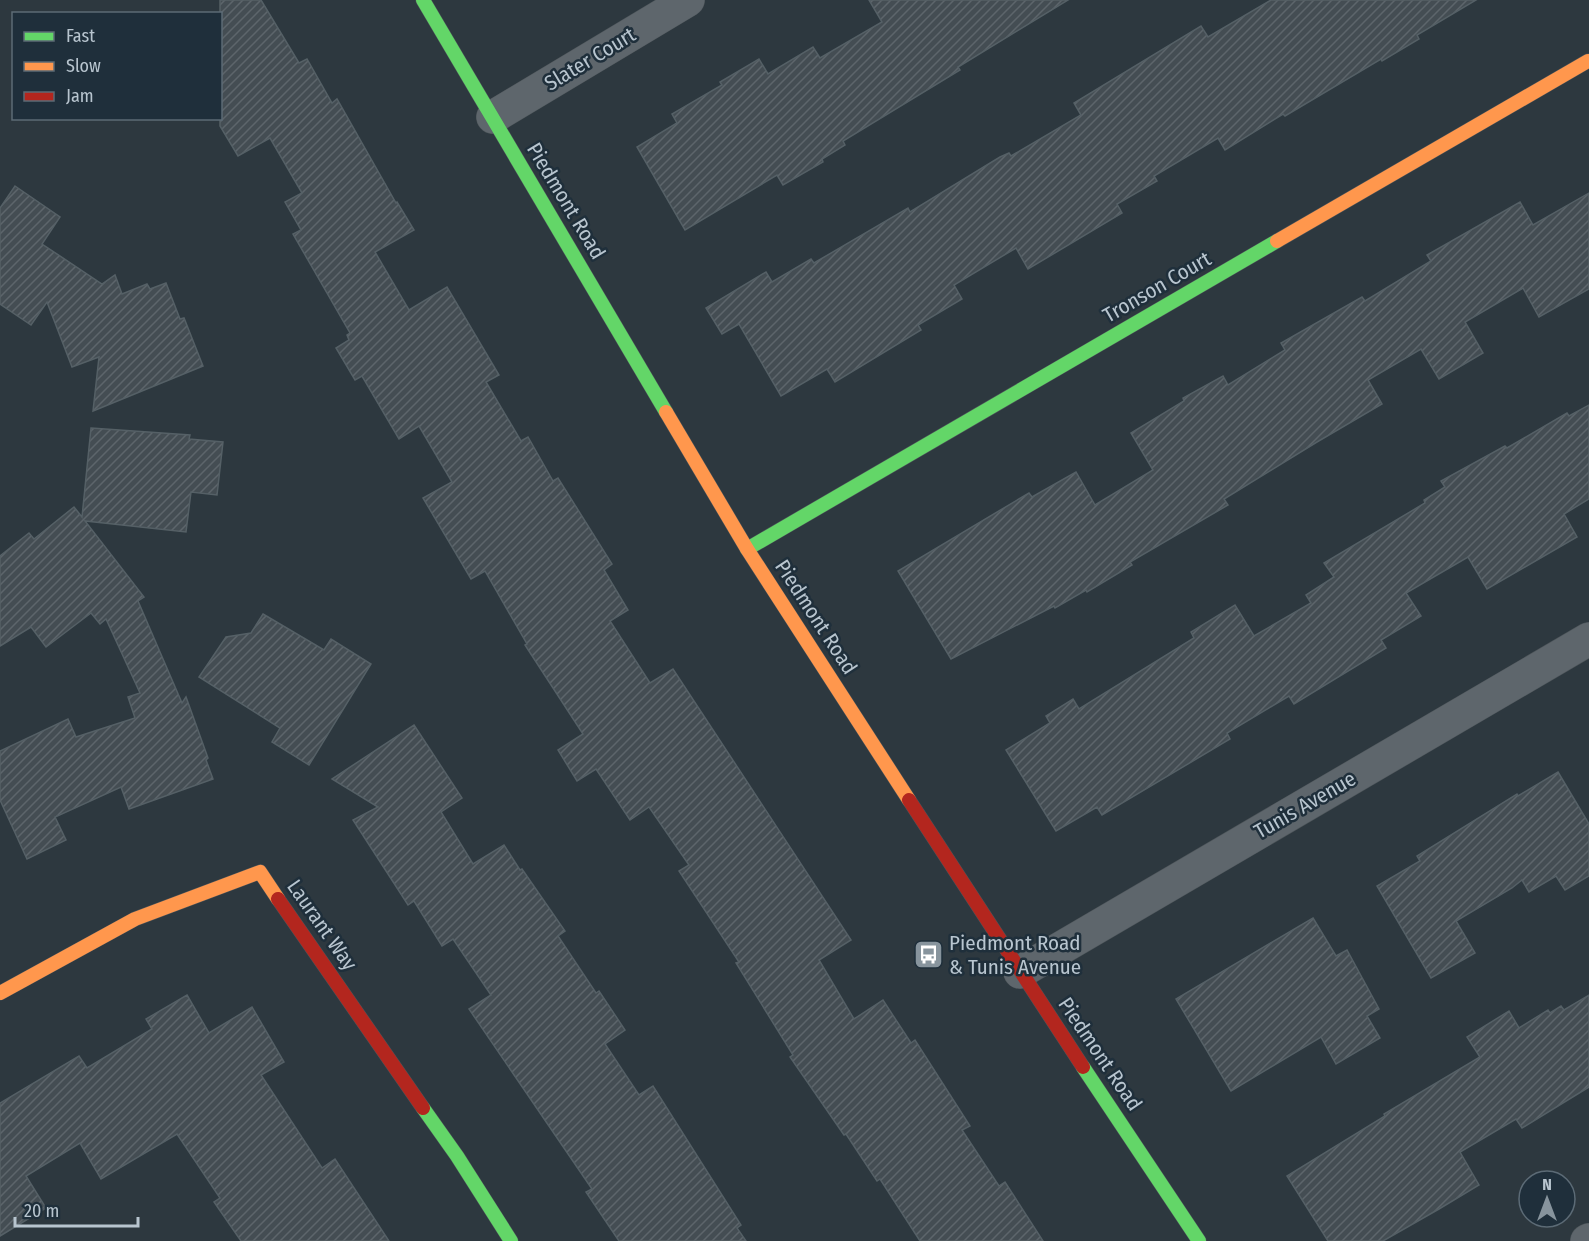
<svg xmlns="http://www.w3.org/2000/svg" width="1589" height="1241" font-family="'Fira Sans Condensed',sans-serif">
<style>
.building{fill:url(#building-hatch);stroke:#556066;stroke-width:1.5}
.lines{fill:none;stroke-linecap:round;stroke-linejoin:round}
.street-casing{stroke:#4c5459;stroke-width:34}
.fast-casing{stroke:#4c5459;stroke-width:15}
.slow-casing{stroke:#4c5459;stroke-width:15}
.jam-casing{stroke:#4c5459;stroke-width:15}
.street{stroke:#5e666c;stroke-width:33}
.fast{stroke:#63d668;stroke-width:14}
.slow{stroke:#ff974d;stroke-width:14}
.jam{stroke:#b3261e;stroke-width:14}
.labels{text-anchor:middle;stroke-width:5;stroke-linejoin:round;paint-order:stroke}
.street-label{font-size:21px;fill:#b8c5cf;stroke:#1f2f3b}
.poi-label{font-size:21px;fill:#b8c5cf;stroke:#1f2f3b;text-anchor:start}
</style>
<defs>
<pattern id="building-hatch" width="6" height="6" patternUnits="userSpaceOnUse" patternTransform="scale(1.5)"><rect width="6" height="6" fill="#444d53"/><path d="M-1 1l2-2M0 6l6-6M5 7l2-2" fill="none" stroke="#5d656b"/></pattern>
</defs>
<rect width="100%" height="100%" fill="#2d383f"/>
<g class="building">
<path d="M220,0h41l38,63 8,-4 25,44 5,-4 59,104 1,-1 17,28 -39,22 34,58 38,-23 52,88 -13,7 35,59 7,-4 25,44 5,-3 54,86 -8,6 24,40 -18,11 40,62 23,-14 178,271 -32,20 35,59 29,-19 28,43 4,-3 55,86 -8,4 37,56 6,-4 38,59h-123l-40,-62 -3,2 -31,-47 -2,1 -54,-78 3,-2 -57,-92 3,-1 -60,-91 10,-6 -40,-58 -19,13 -34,-51 -19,12 -19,-31 25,-16 -58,-89 2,-1 -42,-73 -14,8 -48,-81 29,-16 -33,-56 -20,13 -37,-63 -7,4 -19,-32 13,-8 -2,-5 3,-2 -57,-99 8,-4 -16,-28 17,-9 -32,-55 -32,18 -18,-30z"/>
<path d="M869,0h199l-110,67 2,3 -117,71 2,4 -23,14 1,3 -40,23 -6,-10 -92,55 -48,-83 40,-24 -5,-9 50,-29 -2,-3 39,-23 9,15 45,-27 7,11 62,-36z"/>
<path d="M1271,0h205l-59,35 2,4 -37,22 -1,-2 -96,57 -2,-2 -58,36 -7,-12 -64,38 3,5 -40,23 5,9 -94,56 -12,-21 -62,37 8,14 -44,26 3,5 -86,52 -8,-13 -46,27 -42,-72 -17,10 -16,-26 60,-36 6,10 39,-23 3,4 94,-55 2,4 90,-55 9,-4 2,3 70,-41 -7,-12 127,-77 7,11z"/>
<path d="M15,186l45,31 -18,27 60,40 13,-9 7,19 25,-10 3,5 16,-6 14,36 4,-1 19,48 -110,45 6,-54 -27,10 -25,-65 -16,23 -31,-21v-96z"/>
<path d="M1589,193v96l-50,28 -16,-29 -58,34 18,31 -44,26 -18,-30 -53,31 14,24 -65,38 -93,57 4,6 -98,57 2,3 -45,27 -1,-2 -31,18 -1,-2 -103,53 -53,-88 131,-78 3,4 44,-25 19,33 58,-35 -22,-37 53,-32 -1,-3 40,-22 5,9 57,-35 -4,-7 81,-46 3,4 66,-40 -4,-6 93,-53 13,23z"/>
<path d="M1589,405v94l-25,15 13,23 -90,52 -19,-32 -62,36 15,23 -40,24 5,8 -92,56 -5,-8 -62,37 3,6 -128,76 -5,-8 -41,24 -50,-81 44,-27 -4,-7 27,-17 6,10 115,-71 -3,-6 44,-27 19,31 57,-33 -5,-8 28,-18 -10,-14 101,-60 -1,-3 21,-13 -4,-6 64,-35 2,2 60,-35 2,3z"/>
<path d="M91,428l99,7 -1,4 34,3 -6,53 -26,-3 -5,40 -101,-11 59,76 -6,4 44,102 4,-6 22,61 -2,2 7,19 -84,30 -8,-22 -66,30 11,23 -39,19 -27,-59v-49l68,-32 8,18 59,-19 -7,-21 12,-4 -34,-74 -6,5 -9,-11 -45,34 -15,-20 -31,19v-90l29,-23 5,6 40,-32 8,10z"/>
<path d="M263,614l61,36 7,-11 40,25 -62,101 -37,-23 8,-14 -81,-51 27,-40 25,-4z"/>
<path d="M414,725l48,73 -21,14 32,52 31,-19 16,25 2,-1 43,62 -7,5 38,57 3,-2 26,39 -20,14 34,51 14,-9 88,139 -4,3 9,13h-127l-33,-49 6,-3 -123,-180 22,-14 -38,-56 -11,7 -28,-45 -6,4 -55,-85 25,-13 -46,-28z"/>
<path d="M1558,772l31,52v52l-24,14 -9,-14 -27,16 -7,-12 -10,8 -56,33 19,32 -44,25 -54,-92 43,-25 -3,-5 100,-62 1,2z"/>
<path d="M1313,918l23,38 11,-6 32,59 -12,7 13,22 -44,26 -15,-27 -90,54 -55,-92z"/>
<path d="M187,995l22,38 43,-26 32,55 -23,13 61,93 13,-9 54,82h-148l-27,-39 6,-4 -43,-64 -76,45 -21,-36 -54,33 20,32 -46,28v-133l79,-47 8,12 65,-39 -6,-10z"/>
<path d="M1589,995v92l-67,41 -6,-9 -56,33 19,33 -40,24 -56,32h-55l-41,-65 98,-60 -1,-2 96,-57 -13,-20 42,-26 10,17 29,-18 2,3 11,-7 3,4z"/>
</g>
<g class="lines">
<defs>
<g id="street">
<path d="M493,117l195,-117"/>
<path d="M1020,972l569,-333"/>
<path d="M1587,1241l2,-1"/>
</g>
<g id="fast">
<path d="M423,0l243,412"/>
<path d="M747,549l530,-308"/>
<path d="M1083,1067l116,174"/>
<path d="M423,1108l34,48 54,85"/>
</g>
<g id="slow">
<path d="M1277,241l311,-180"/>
<path d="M666,412l81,137 162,251"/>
<path d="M0,993l135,-74 125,-47 18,27"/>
</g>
<g id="jam">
<path d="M909,800l174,267"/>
<path d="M278,899l145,209"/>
</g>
</defs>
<use href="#street" class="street-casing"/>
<use href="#fast" class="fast-casing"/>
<use href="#slow" class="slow-casing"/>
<use href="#jam" class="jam-casing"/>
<use href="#street" class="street"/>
<use href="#fast" class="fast"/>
<use href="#slow" class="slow"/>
<use href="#jam" class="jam"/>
</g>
<defs>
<symbol id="bus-square" viewBox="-11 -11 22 22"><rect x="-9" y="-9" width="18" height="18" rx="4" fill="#87949d" stroke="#1f2f3b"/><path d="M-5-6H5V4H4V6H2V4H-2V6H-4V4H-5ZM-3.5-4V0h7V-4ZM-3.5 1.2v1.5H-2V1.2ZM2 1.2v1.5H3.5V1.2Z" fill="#fff"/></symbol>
</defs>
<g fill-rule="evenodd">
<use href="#bus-square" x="912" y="938" width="33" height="33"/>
</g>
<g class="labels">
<g class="street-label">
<text transform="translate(590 59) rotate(-31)" y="7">Slater Court</text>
<text transform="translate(566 201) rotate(59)" y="7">Piedmont Road</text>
<text transform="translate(1157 287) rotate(-30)" y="7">Tronson Court</text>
<text transform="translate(816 617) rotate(57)" y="7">Piedmont Road</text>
<text transform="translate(1305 805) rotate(-30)" y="7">Tunis Avenue</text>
<text transform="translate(322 925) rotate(55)" y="7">Laurant Way</text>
<text transform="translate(1100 1054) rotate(56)" y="7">Piedmont Road</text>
</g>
<g class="poi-label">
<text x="949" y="950">Piedmont Road<tspan x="949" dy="24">&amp; Tunis Avenue</tspan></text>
</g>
</g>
<rect x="12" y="12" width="210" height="108" fill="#1f2f3b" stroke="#5c6b76" stroke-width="1.5"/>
<rect x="24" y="32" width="30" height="9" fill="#63d668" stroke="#5c6b76" stroke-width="1.5"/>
<text x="66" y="42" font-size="18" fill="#b8c5cf">Fast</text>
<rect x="24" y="62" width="30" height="9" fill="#ff974d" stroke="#5c6b76" stroke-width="1.5"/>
<text x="66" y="72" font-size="18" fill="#b8c5cf">Slow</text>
<rect x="24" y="92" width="30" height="9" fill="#b3261e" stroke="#5c6b76" stroke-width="1.5"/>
<text x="66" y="102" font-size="18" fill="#b8c5cf">Jam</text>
<g transform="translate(1547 1199)"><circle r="28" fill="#1f2f3b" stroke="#5c6b76" stroke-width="1.5"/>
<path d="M0-4.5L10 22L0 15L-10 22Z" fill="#87949d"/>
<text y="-9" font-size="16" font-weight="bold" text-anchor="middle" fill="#b8c5cf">N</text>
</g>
<path d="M15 1217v9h123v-9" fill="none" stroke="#b8c5cf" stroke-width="3"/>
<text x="24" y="1217" font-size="18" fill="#b8c5cf" stroke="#1f2f3b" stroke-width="4.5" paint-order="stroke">20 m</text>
</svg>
